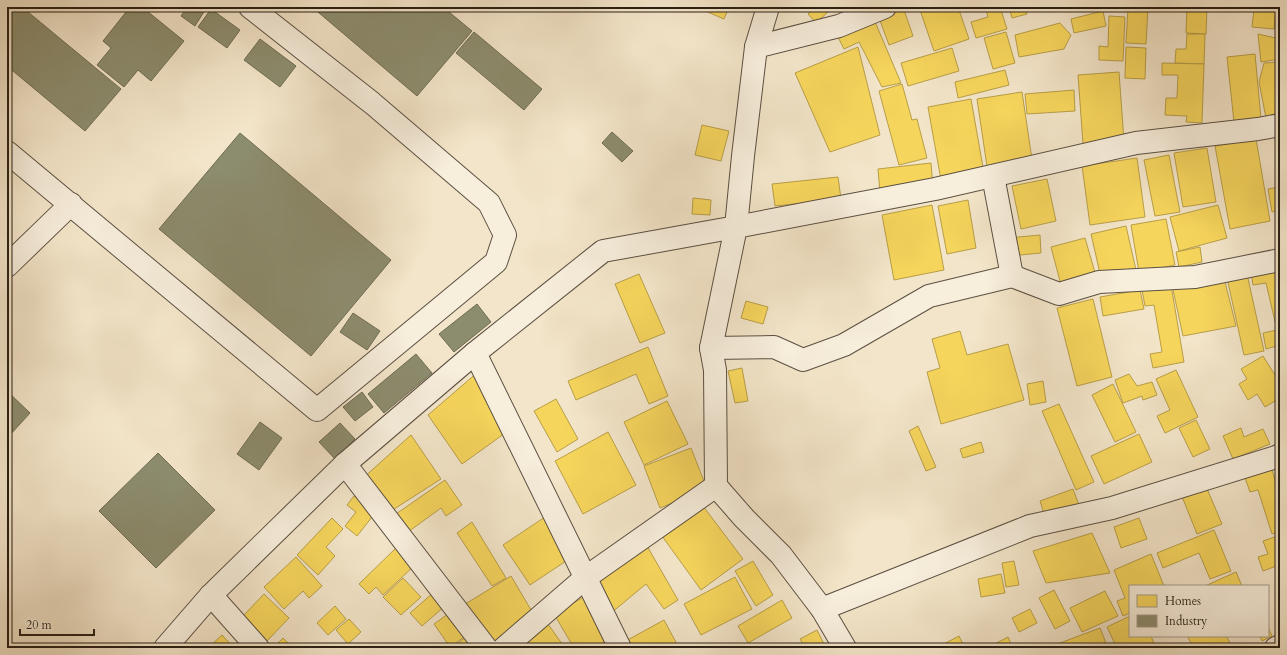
<svg xmlns="http://www.w3.org/2000/svg" width="1287" height="655" font-family="Cardo,serif">
<style>
.homes{fill:#f6d55c;stroke:#b89e47}
.industry{fill:#8c8c6e;stroke:#6e6b53}
.lines{fill:none;stroke-linecap:round;stroke-linejoin:round}
.minor-casing{stroke:#5b5042;stroke-width:24}
.minor{stroke:#f7eedc;stroke-width:22}
</style>
<rect width="100%" height="100%" fill="#f3e5c9"/>
<filter id="stains"><feTurbulence type="fractalNoise" baseFrequency=".005" numOctaves="4"/><feColorMatrix values="0 0 0 0 .2 0 0 0 0 .09 0 0 0 0 .02 0 0 0 .5 -.17"/></filter>
<radialGradient id="worn" r=".72"><stop offset=".6" stop-color="#630" stop-opacity="0"/><stop offset="1" stop-color="#630" stop-opacity=".3"/></radialGradient>
<g class="homes">
<path d="M704,7h25l-5,12 -21,-9z"/>
<path d="M816,7h9l4,4 -13,12 -8,-9z"/>
<path d="M841,7h17l-15,7z"/>
<path d="M899,7h4l10,29 -24,9 -11,-30z"/>
<path d="M919,7h39l11,32 -35,12z"/>
<path d="M985,7h15l7,22 -31,9 -5,-16 17,-5z"/>
<path d="M1009,7h15l3,7 -15,4z"/>
<path d="M1187,7h20l-1,27 -20,-1z"/>
<path d="M1238,7h38l-2,22 -22,-2 2,-18z"/>
<path d="M1128,8h20l-2,36 -20,-1z"/>
<path d="M1103,11l3,15 -32,7 -3,-14z"/>
<path d="M1109,16l16,1 -2,44 -24,-1v-14l9,1z"/>
<path d="M873,17l28,66 -19,4 -23,-45 -15,7 -8,-16z"/>
<path d="M1060,23l11,12 -7,14 -45,8 -4,-22z"/>
<path d="M1006,32l9,31 -22,6 -9,-31z"/>
<path d="M1187,34h18l-1,30 -29,-1 1,-14h10z"/>
<path d="M1258,34l22,5v20l-19,3z"/>
<path d="M858,47l22,88 -50,17 -35,-79z"/>
<path d="M1126,47l20,1 -1,31 -20,-1z"/>
<path d="M952,48l7,23 -51,15 -7,-23z"/>
<path d="M1255,54l6,65 -27,3 -7,-65z"/>
<path d="M1280,62v53l-14,3 -7,-36 5,-19z"/>
<path d="M1162,63l42,1 -2,59 -16,-1 1,-6 -22,-1 1,-17h11l1,-23h-16z"/>
<path d="M1005,70l4,15 -51,13 -3,-16z"/>
<path d="M1119,72l5,69 -41,3 -5,-69z"/>
<path d="M902,84l10,36 5,-1 10,39 -28,7 -20,-74z"/>
<path d="M1074,90l1,21 -48,3 -2,-20z"/>
<path d="M1022,92l11,74 -45,7 -11,-74z"/>
<path d="M971,99l13,74 -43,7 -13,-73z"/>
<path d="M702,125l27,6 -8,30 -26,-6z"/>
<path d="M1280,135v16l-4,1 -1,-16z"/>
<path d="M1256,139l14,82 -40,8 -15,-83z"/>
<path d="M1207,148l9,54 -33,5 -9,-54z"/>
<path d="M1169,155l11,57 -25,4 -11,-56z"/>
<path d="M1137,158l8,59 -55,8 -8,-59z"/>
<path d="M931,163l2,25 -53,5 -2,-24z"/>
<path d="M838,177l3,22 -66,7 -3,-22z"/>
<path d="M1047,179l9,42 -35,8 -9,-43z"/>
<path d="M1280,187v22l-8,3 -4,-23z"/>
<path d="M693,198l18,2 -1,15 -18,-1z"/>
<path d="M968,200l8,48 -29,6 -9,-48z"/>
<path d="M932,205l12,65 -50,10 -12,-65z"/>
<path d="M1218,205l9,33 -48,13 -9,-34z"/>
<path d="M1166,219l9,46 -36,7 -8,-47z"/>
<path d="M1126,226l10,44 -35,8 -10,-44z"/>
<path d="M1040,235l1,18 -31,3 -2,-18z"/>
<path d="M1085,238l11,38 -35,9 -10,-38z"/>
<path d="M1200,247l2,15 -23,5 -3,-15z"/>
<path d="M1274,267l6,25v53l-14,4 -3,-16 14,-3 -11,-47 -13,2 -2,-13z"/>
<path d="M639,274l26,59 -25,10 -25,-59z"/>
<path d="M1247,274l17,77 -20,4 -17,-77z"/>
<path d="M1224,278l12,48 -53,10 -11,-51z"/>
<path d="M1171,285l13,77 -31,6 -3,-14 12,-2 -8,-47 -9,1 -3,-16z"/>
<path d="M1140,290l4,19 -41,7 -3,-19z"/>
<path d="M1093,299l19,78 -35,9 -20,-78z"/>
<path d="M746,301l22,6 -5,17 -22,-6z"/>
<path d="M960,331l7,24 41,-11 16,56 -83,24 -14,-52 13,-4 -8,-29z"/>
<path d="M648,347l20,49 -19,8 -13,-30 -60,26 -8,-19z"/>
<path d="M1263,356l17,27v27l-5,-9 -10,6 -8,-13 -9,6 -9,-16 8,-5 -6,-10z"/>
<path d="M742,368l6,33 -13,2 -7,-32z"/>
<path d="M1176,370l22,47 -33,16 -8,-17 13,-6 -14,-31z"/>
<path d="M478,372l30,59 -46,33 -34,-49z"/>
<path d="M1129,374l8,12 15,-4 5,13 -14,5 -1,-4 -19,7 -8,-23z"/>
<path d="M1043,381l3,21 -16,3 -3,-21z"/>
<path d="M1113,384l23,48 -21,10 -23,-47z"/>
<path d="M556,399l22,40 -21,13 -23,-41z"/>
<path d="M667,401l21,43 -44,21 -20,-43z"/>
<path d="M1059,404l35,78 -18,8 -34,-79z"/>
<path d="M1196,420l14,29 -17,8 -14,-29z"/>
<path d="M918,426l18,41 -10,4 -17,-40z"/>
<path d="M1241,428l3,9 19,-8 7,15 -37,15 -10,-23z"/>
<path d="M608,432l28,53 -53,29 -28,-53z"/>
<path d="M1139,434l13,28 -48,22 -13,-28z"/>
<path d="M411,435l30,44 -50,32 -29,-32z"/>
<path d="M981,442l3,10 -21,6 -3,-9z"/>
<path d="M691,448l16,41 -47,19 -16,-42z"/>
<path d="M1271,466l9,32v33l-8,3 -14,-44 -8,2 -6,-17z"/>
<path d="M445,480l17,25 -16,11 -5,-8 -33,24 -12,-18z"/>
<path d="M1205,484l17,40 -25,10 -16,-40z"/>
<path d="M1073,489l6,16 -34,12 -5,-16z"/>
<path d="M354,496l22,16 -19,24 -12,-10 11,-14 -9,-7z"/>
<path d="M703,506l40,53 -42,31 -39,-54z"/>
<path d="M545,517l27,40 -42,28 -27,-40z"/>
<path d="M332,518l11,11 -17,18 9,9 -17,19 -21,-20z"/>
<path d="M1139,518l8,21 -26,9 -7,-21z"/>
<path d="M472,522l34,56 -14,8 -35,-53z"/>
<path d="M1214,530l17,41 -21,8 -11,-26 -36,15 -6,-15z"/>
<path d="M1092,533l18,40 -64,10 -13,-32z"/>
<path d="M1280,535v34l-1,-4 -16,6 -5,-14 10,-3 -5,-13z"/>
<path d="M647,546l31,54 -14,9 -18,-25 -36,30 -17,-28z"/>
<path d="M397,547l18,18 -32,30 -7,-8 -7,7 -10,-10z"/>
<path d="M1151,554l13,32h-34v27l-7,3 -6,-15 8,-3 -11,-28z"/>
<path d="M296,557l26,29 -13,12 -6,-7 -19,18 -20,-22z"/>
<path d="M753,561l20,34 -17,11 -21,-35z"/>
<path d="M1014,561l5,24 -13,2 -4,-24z"/>
<path d="M1236,572l6,14h-37z"/>
<path d="M1001,574l4,19 -24,4 -3,-18z"/>
<path d="M511,576l23,39 -42,33 -30,-42z"/>
<path d="M735,577l17,32 -51,26 -17,-31z"/>
<path d="M403,578l18,19 -20,18 -18,-18z"/>
<path d="M1054,590l16,31 -15,8 -16,-31z"/>
<path d="M1105,591l13,25 -36,16 -12,-24z"/>
<path d="M433,593l12,13 -23,20 -12,-13z"/>
<path d="M264,594l25,24 -22,23 -25,-24z"/>
<path d="M589,594l25,43 -20,11h-20l-20,-34z"/>
<path d="M782,600l10,18 -44,25 -10,-17z"/>
<path d="M335,606l11,13 -18,16 -11,-12z"/>
<path d="M1030,609l7,14 -18,9 -7,-14z"/>
<path d="M448,614l16,23 -14,10 -16,-23z"/>
<path d="M1130,616v20h21l5,12h-39l-10,-21z"/>
<path d="M349,619l12,13 -13,12 -12,-14z"/>
<path d="M664,620l15,28h-52l-3,-6z"/>
<path d="M548,624l17,24h-39l-4,-6z"/>
<path d="M1268,627l4,9 -10,5 -2,-5h8z"/>
<path d="M1100,628l8,20h-46l-2,-5z"/>
<path d="M817,630l9,18h-21l-5,-9z"/>
<path d="M222,635l12,13h-26z"/>
<path d="M468,635l10,13h-26z"/>
<path d="M959,636l6,12h-29z"/>
<path d="M1187,636h39l7,12h-39z"/>
<path d="M1008,637l5,11h-26z"/>
<path d="M283,638l10,10h-20z"/>
</g>
<g class="industry">
<path d="M7,7h15l99,82 -36,42 -78,-65z"/>
<path d="M130,7h12l42,34 -33,40 -13,-11 -14,17 -27,-22 14,-17 -8,-7z"/>
<path d="M187,7h20l-12,19 -14,-10z"/>
<path d="M312,7h131l29,24 -55,65z"/>
<path d="M211,9l29,21 -13,18 -29,-21z"/>
<path d="M474,32l68,57 -18,21 -68,-57z"/>
<path d="M260,39l36,27 -16,21 -36,-27z"/>
<path d="M612,132l21,19 -11,11 -20,-19z"/>
<path d="M240,133l151,127 -80,96 -152,-127z"/>
<path d="M477,304l14,18 -37,30 -15,-18z"/>
<path d="M353,313l27,18 -13,19 -27,-18z"/>
<path d="M416,354l16,19 -48,40 -16,-19z"/>
<path d="M7,391l23,22 -21,23 -2,-2z"/>
<path d="M362,392l11,15 -18,14 -12,-14z"/>
<path d="M260,422l22,16 -23,32 -22,-16z"/>
<path d="M340,423l15,16 -20,20 -16,-17z"/>
<path d="M158,453l57,57 -59,58 -57,-57z"/>
</g>
<g class="lines">
<defs>
<g id="minor">
<path d="M756,47l83,-21 46,-19"/>
<path d="M7,152l310,258 179,-148 9,-27 -16,-32 -117,-100 -122,-96"/>
<path d="M993,176l19,100"/>
<path d="M7,266l64,-62"/>
<path d="M711,348l63,-1 29,13 41,-15 85,-49 83,-20 47,18 40,-12 96,-5 85,-17"/>
<path d="M475,353l145,295"/>
<path d="M345,464l141,184"/>
<path d="M211,595l47,53"/>
<path d="M822,609l208,-83 82,-18 164,-51 4,-2"/>
<path d="M165,648l46,-53 134,-131 130,-111 128,-102 133,-24 7,-71 13,-109 12,-40"/>
<path d="M504,648l81,-70 131,-92"/>
<path d="M845,648l-23,-39 -41,-54 -37,-37 -28,-32 -1,-116 -4,-22 25,-121 199,-38 201,-46 122,-14 22,-4"/>
<path d="M1276,648l4,-2"/>
</g>
</defs>
<use href="#minor" class="minor-casing"/>
<use href="#minor" class="minor"/>
</g>
<rect width="1287" height="655" fill="none" stroke="#f3e5c9" stroke-width="24"/>
<rect x="8" y="8" width="1271" height="639" fill="none" stroke="#281f15" stroke-width="2"/>
<rect x="12" y="12" width="1263" height="631" fill="none" stroke="#281f15"/>
<rect x="1129" y="585" width="140" height="52" fill="#f7eedc" stroke="#a49b8c"/>
<rect x="1137" y="595" width="20" height="12" fill="#f6d55c" stroke="#a49b8c"/>
<text x="1165" y="605" font-size="12" fill="#281f15">Homes</text>
<rect x="1137" y="615" width="20" height="12" fill="#8c8c6e" stroke="#a49b8c"/>
<text x="1165" y="625" font-size="12" fill="#281f15">Industry</text>
<path d="M20 629v6h74v-6" fill="none" stroke="#281f15" stroke-width="2"/>
<text x="26" y="629" font-size="12" fill="#281f15" stroke="#f7eedc" stroke-width="3" paint-order="stroke">20 m</text>
<rect width="100%" height="100%" filter="url(#stains)"/>
<rect width="100%" height="100%" fill="url(#worn)"/>
</svg>
